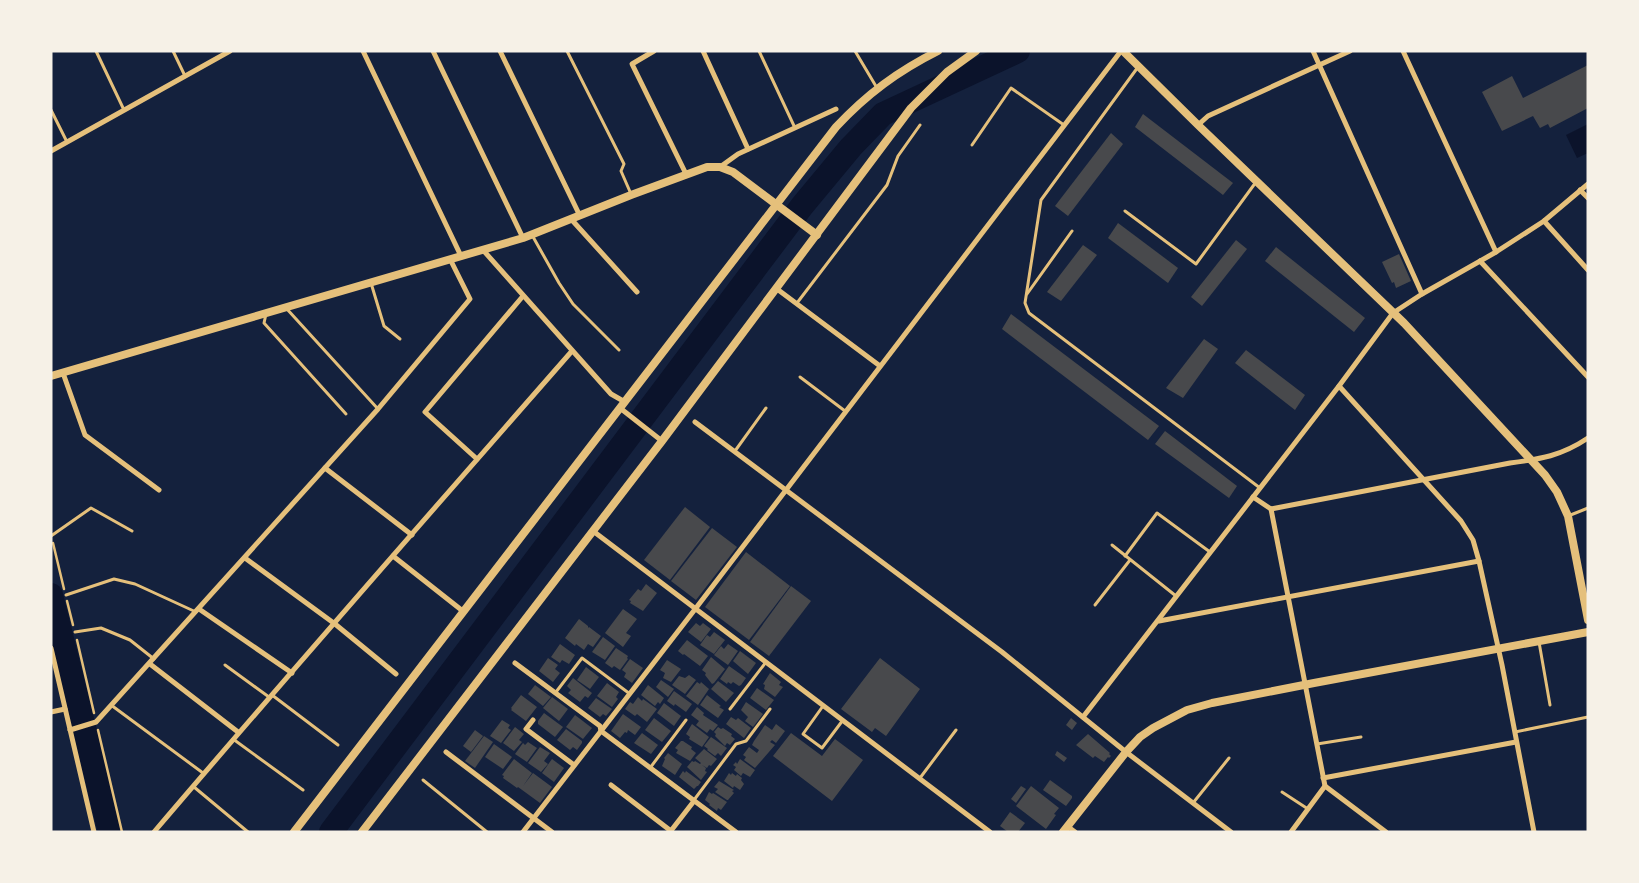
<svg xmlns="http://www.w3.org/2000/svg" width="1639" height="883" font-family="'IBM Plex Serif',serif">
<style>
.water{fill:#0b132b}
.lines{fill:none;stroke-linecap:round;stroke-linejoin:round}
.river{stroke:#0b132b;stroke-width:24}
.building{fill:#48494c}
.path{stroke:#e5c07b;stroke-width:2.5}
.service{stroke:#e5c07b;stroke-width:3}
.minor{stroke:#e5c07b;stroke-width:5}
.tertiary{stroke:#e5c07b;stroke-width:8}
</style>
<rect width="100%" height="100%" fill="#14213d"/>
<path class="water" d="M1588,124v29l-11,5 -11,-23z"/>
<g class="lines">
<g class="river">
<path d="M51,595l59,237"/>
<path d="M331,832l471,-626 49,-59 32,-33 135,-63"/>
</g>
</g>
<g class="building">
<path d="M1588,65v43l-38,20 -2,-4 -8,4 -7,-12 -31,15 -20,-39 30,-16 11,22z"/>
<path d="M1143,114l90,69 -10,12 -88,-68z"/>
<path d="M1111,133l12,11 -55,72 -13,-10z"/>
<path d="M1118,223l60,45 -10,15 -60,-45z"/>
<path d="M1236,240l11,9 -45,57 -11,-9z"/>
<path d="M1083,245l14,10 -36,46 -14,-9z"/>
<path d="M1276,247l89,71 -11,14 -89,-71z"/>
<path d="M1399,254l12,27 -15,7 -2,-6 -2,1 -10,-21z"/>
<path d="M1011,314l148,112 -11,14 -146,-111z"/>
<path d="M1204,339l14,10 -35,49 -17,-10z"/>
<path d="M1246,350l59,45 -10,15 -60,-47z"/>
<path d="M1165,431l72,55 -8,12 -74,-54z"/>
<path d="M685,507l25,20 -40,53 -26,-20z"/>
<path d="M712,528l25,19 -41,53 -25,-19z"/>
<path d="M746,552l44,34 -41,54 -44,-33z"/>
<path d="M646,584l11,9 -14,18 -13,-8 1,-2 -2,-1 9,-11 3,2z"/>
<path d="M791,586l20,15 -42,55 -19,-14z"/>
<path d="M623,609l14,10 -11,14 5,3 -8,11 -18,-14z"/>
<path d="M579,619l9,7v2l1,-1 12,9 -8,11 -5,-3 -4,6 -8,-6 -1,2 -10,-8z"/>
<path d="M696,623l4,3 3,-3 8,6 -10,13 -13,-10z"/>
<path d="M714,632l11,8 -11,14 -14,-9 7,-10 3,2z"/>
<path d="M603,637l12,9 -10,14 -13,-8z"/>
<path d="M687,640l21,16 -8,10 -16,-12 -1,1 -5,-4z"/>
<path d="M560,644l15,11 -6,9 -7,-4 -2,3 -9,-6z"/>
<path d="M728,644l10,7 -10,14 -14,-10 7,-9 3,3z"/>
<path d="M616,648l12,8 -1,2 1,1 -8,11 -6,-4 -2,2 -7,-5z"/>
<path d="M740,651l16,12 -8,11 -15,-13z"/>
<path d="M711,657l14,12 -11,14 -2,1 -7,-9 1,-2 -4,-3z"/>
<path d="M548,658l10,7 -3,4 5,4 -7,9 -14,-11z"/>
<path d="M880,658l40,31 -34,47 -11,-8 -3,4 -31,-23z"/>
<path d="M630,659l13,9 -11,15 -8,-6 2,-4 -4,-3z"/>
<path d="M667,660l14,9 -10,13 -8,-4 2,-5 -5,-3z"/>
<path d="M729,666l17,12 -5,7 -2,1 -6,-4 -2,2 -3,-2 -1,2 -7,-5z"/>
<path d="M586,667l13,10 -9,12 -13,-9z"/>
<path d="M770,673l11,9 -2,3 4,2 -8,10 -11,-8 1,-4 -2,-1z"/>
<path d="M689,675l7,5 -11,14 -13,-9 7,-9 6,2z"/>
<path d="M573,678l19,15 -4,5 -3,-2 -5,6 -12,-9 3,-3 -4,-4z"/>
<path d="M661,680l13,9 -6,8 -12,-10z"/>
<path d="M718,681l16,12 -8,9 -15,-13z"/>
<path d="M697,682l3,2 1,-2 8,7 -11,16 -12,-9z"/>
<path d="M607,683l12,9 -3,5 2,2 -6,8 -15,-11z"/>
<path d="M535,685l16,12 -8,9 -15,-12z"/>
<path d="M648,685l16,13 -4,6 -2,-2 -3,4 -14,-11z"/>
<path d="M757,688l17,12 -8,10 -16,-12z"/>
<path d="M674,691l18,13 -6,8 -11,-8 -1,2 -7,-5z"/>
<path d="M521,695l16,12 -11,14 -15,-11 1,-1 -1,-1z"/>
<path d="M707,695l14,11 -2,1 5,3 -6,8 -18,-13z"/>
<path d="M552,697l16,12 -9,12 -16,-13z"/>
<path d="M638,697l4,4 1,-2 14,10 -10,13 -10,-8 -2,2 -10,-7 5,-7 3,2z"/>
<path d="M596,698l16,11 -6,7 -3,-2 -3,3 -12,-9z"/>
<path d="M746,702l17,12 -10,13 -8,-6 3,-4 -7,-7z"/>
<path d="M664,703l17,13 -7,10 -17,-13z"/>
<path d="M697,707l7,6 -1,2 15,10 -5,6 -3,-2 -3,4 -11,-8 3,-4 -8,-6z"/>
<path d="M544,713l19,14 -8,10 -17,-13v-3z"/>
<path d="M623,714l18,13 -6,8 -7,-5 -1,3 -2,-1 -5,6 -9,-7z"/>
<path d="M575,715l17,13 -9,11 -17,-12z"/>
<path d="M731,717l5,3 2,-2 13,10 -7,10 -18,-14z"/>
<path d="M654,718l17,13 -9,11 -17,-12z"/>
<path d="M1071,718l6,5 -5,7 -6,-5z"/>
<path d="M502,720l8,5 -2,3 3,2 -10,13 -11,-7z"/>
<path d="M692,724l17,13 -7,10 -13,-8 1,-2 -4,-3z"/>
<path d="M776,724l9,7 -9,12 -4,-3 -2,2 5,3 -20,23 -11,-8 2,-3 -3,-2 6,-8 8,6 2,-3 -7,-5 2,-4 11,-16 7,5z"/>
<path d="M515,727l9,7 -5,6 3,2 -8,9 -11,-8z"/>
<path d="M718,727l3,2 2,-1 9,6 -1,2 4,3 -5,6 -3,-2 -2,3 -10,-10 1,-2 -2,-2z"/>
<path d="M566,729l16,12v2l-5,7 -4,-3 -3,3 -13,-10z"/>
<path d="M475,730l8,6 -12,16 -8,-6z"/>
<path d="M642,733l16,12 -7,9 -17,-11z"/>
<path d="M791,733l31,23 13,-17 28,21 -31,41 -59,-45z"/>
<path d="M1088,734l22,19 -1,1 2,2 -2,2 -1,-1 -4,5 -9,-6 -2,2 -17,-13z"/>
<path d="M484,736l9,6 -18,26 -10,-7z"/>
<path d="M711,737l16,11 -6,8 -3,-3 -3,3 -8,-6 1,-1 -4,-3z"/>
<path d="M681,741h2l9,6 -1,2 5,4 -6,8 -14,-8 2,-3 -3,-2z"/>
<path d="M528,742l9,6 -10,14 -12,-8 8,-11 2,2z"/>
<path d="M494,744l18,13 -9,12 -18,-12z"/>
<path d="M540,747l10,6 -6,8 4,3 -7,8 -13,-9z"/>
<path d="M704,749l13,10 -6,7 -2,-1 -2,3 -5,-3 4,3 -1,3 2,1 -6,8 -14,-13 5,-6 2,1 1,-1 5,3 1,-1 -6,-5z"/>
<path d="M1057,751l10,7 -3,4 -9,-7z"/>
<path d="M668,753l14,11 -7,11 -13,-9 3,-7 -1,-1z"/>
<path d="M514,759l18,14 -9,13 10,-13 19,14 -12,16 -22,-16 -1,1 -14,-10 1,-2 -2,-1z"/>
<path d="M552,759l12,9 -10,14 -12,-9z"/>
<path d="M740,759l15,11 -5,7 -7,-4 -2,3 -7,-6 2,-3 -3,-2 3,-3 1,2z"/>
<path d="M683,771l2,2 1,-2 15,11 -3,4h-1l-3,3 -15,-12z"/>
<path d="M729,773l2,2 1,-2 4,3 1,-2 5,4 -1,2 3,4 -4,6 -6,-4 -1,2 -9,-7z"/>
<path d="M1050,780l22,16v2l-6,8 -23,-16z"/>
<path d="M719,781l15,9 -2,1 2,2 -6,7h-1l-12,-8 3,-3 -4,-2z"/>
<path d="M1021,786l5,3 -10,14 -5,-4z"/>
<path d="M1031,786l28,22 -5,6 2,1 -10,14 -30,-23z"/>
<path d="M709,792l3,2 1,-1 14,9 -6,8 -3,-2 -1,3 -8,-6 1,-1 -5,-4z"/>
<path d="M1010,812l15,11 -7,9h-10l-8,-6z"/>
</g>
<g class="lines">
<g class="path">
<path d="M53,543l11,46"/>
<path d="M67,601l6,24"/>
<path d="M77,640l17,73"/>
<path d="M98,730l24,102"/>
</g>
<g class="service">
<path d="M96,51l28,59"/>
<path d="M173,51l12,25"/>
<path d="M567,51l57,113 -3,7 10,23"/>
<path d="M759,51l36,77"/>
<path d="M855,51l22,37"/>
<path d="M1138,67l-97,133 -16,103 4,10 231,175"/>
<path d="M51,110l16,32"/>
<path d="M972,145l39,-57 53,37"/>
<path d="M1125,211l71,53 60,-82"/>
<path d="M532,235l27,48 14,21 46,46"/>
<path d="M371,283l13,43 16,13"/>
<path d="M1027,294l45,-63"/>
<path d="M797,303l90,-118 11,-29 22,-31"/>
<path d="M286,308l92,101"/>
<path d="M266,314l-2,9 82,91"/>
<path d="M800,377l45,34"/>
<path d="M735,451l31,-43"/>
<path d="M1568,516l20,-8"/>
<path d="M51,536l40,-28 41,23"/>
<path d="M1112,545l64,51"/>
<path d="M1125,556l32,-43 53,39"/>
<path d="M66,595l48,-16 21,5 61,28"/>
<path d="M1095,605l35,-45"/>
<path d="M75,632l26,-4 29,12 24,19"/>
<path d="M1539,642l11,63"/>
<path d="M225,665l44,32"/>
<path d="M556,692l26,-34 48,36"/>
<path d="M272,695l66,50"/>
<path d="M111,705l92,68"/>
<path d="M823,706l-20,28 19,14 21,-28"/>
<path d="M730,709l36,-47"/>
<path d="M1515,732l73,-15"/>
<path d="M233,739l70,51"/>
<path d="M1317,744l44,-7"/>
<path d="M650,768l36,-48"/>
<path d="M920,778l36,-48"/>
<path d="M423,780l64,52"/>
<path d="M194,787l54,45"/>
<path d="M1282,792l26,17"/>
<path d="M694,800l42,-56 10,-3 24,-32"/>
<path d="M1193,803l36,-45"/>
</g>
<g class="minor">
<path d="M363,51l98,205"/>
<path d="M433,51l90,187"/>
<path d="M500,51l80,165"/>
<path d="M654,51l-22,13 54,110"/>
<path d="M703,51l45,98"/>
<path d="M1313,51l109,243"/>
<path d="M1403,51l93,201"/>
<path d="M1198,125l10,-9 142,-65"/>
<path d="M51,151l179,-100"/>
<path d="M720,167l18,-13 98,-45"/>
<path d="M1580,190l8,8"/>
<path d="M571,219l66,73"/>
<path d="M1544,221l44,49"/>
<path d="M483,250l128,144 14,8"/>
<path d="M1480,261l108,116"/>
<path d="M777,289l103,77"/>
<path d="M63,373l22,62 74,55"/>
<path d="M1339,386l122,135 12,19 6,21 23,104 32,167"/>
<path d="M620,408l42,33"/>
<path d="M695,422l307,230 124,100 105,80"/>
<path d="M477,459l-52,-47 98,-116"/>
<path d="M325,468l87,67"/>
<path d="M1253,497l18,12 239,-46c31,-4 51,-7 78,-25"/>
<path d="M1271,509l54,277 61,46"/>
<path d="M593,531l397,301"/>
<path d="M393,556l71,56"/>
<path d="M245,558l90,66 61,50"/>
<path d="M199,609l93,64"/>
<path d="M1159,621l320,-60"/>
<path d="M51,648l43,184"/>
<path d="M515,663l85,63 1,5 135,101"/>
<path d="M150,664l88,68"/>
<path d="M51,712l14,-3"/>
<path d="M1083,717l256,-331 54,-73 29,-19 74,-42 48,-31 44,-37"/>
<path d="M533,720l-7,9 48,36"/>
<path d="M70,730l26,-8 282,-313 92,-110 -20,-40"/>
<path d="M446,752l106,80"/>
<path d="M1323,778l193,-36"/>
<path d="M611,785l60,46"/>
<path d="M1067,826l8,6"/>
<path d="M154,832c138,-162 278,-321 418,-481"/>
<path d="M523,832l173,-224 425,-557"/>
<path d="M670,832l24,-31"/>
<path d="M1291,832l34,-46"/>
</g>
<g class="tertiary">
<path d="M1123,51l75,74 206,198 141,152 12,17 11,24 20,104"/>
<path d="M51,376l472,-138 108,-43 76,-28h13l13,5 84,63"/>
<path d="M294,832l542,-705c31,-33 62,-56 102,-76"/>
<path d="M362,832l300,-391 249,-333 36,-36 29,-21"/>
<path d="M1063,832l63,-80 14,-15 13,-9 34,-18 25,-7 102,-20 274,-51"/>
</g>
</g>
<rect width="1639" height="883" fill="none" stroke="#f6f1e7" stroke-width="105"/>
</svg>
